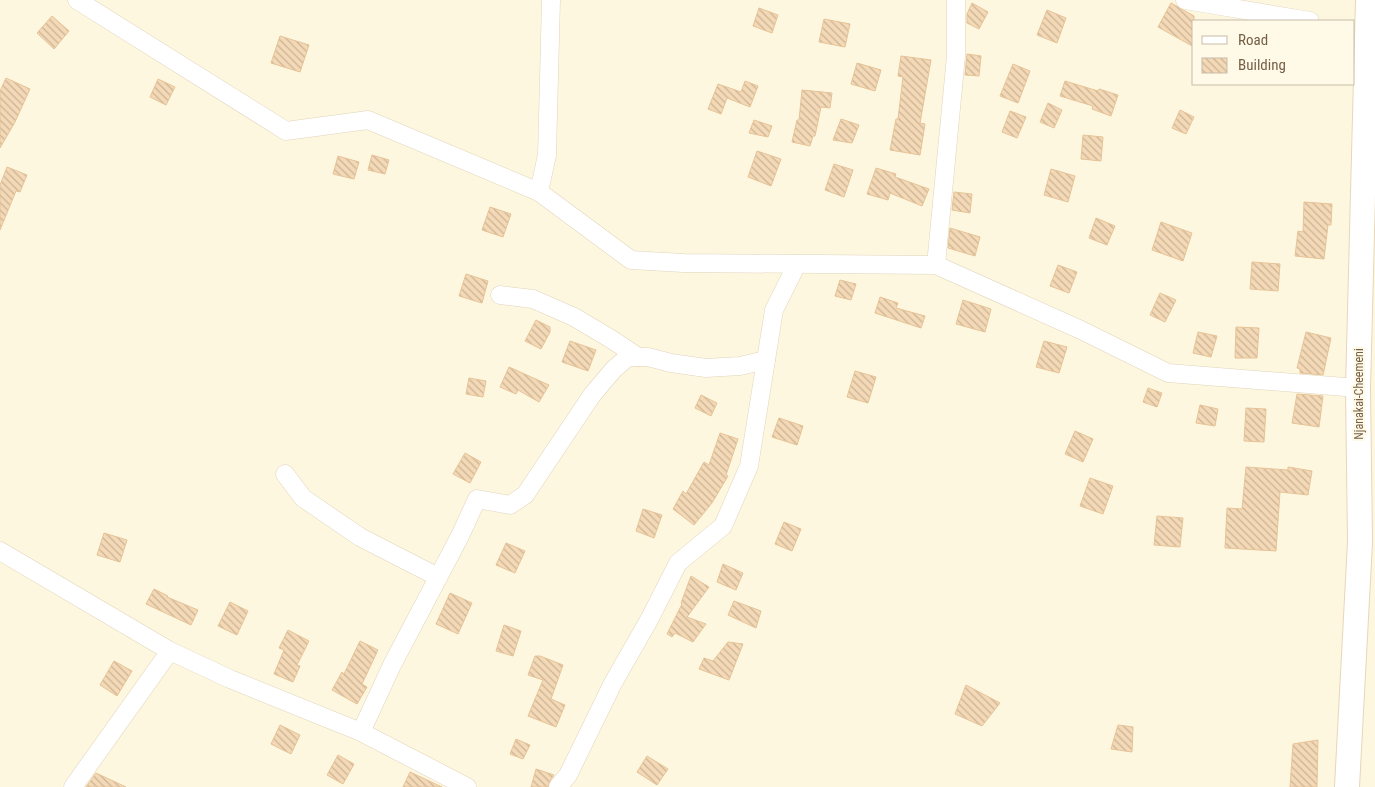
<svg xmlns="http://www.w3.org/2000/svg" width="1375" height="787" font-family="'Roboto Condensed',sans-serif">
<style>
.building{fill:url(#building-back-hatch);stroke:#e7c396}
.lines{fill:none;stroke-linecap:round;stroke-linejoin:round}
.minor-casing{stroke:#e1d4bb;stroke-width:19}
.secondary-casing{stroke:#e7d6b9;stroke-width:26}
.minor{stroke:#fff;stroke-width:18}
.secondary{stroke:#fff;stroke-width:24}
.labels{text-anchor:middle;stroke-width:4.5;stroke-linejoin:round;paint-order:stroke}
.street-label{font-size:12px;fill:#755f46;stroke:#fffae7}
</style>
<defs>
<pattern id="building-back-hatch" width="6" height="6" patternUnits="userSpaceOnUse" patternTransform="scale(1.25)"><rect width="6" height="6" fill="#f4d9b6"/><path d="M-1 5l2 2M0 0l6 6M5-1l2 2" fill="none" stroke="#cab396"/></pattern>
</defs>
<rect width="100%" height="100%" fill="#fdf7e0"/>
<g class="building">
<path d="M972,3l16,9 -9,17 -12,-6v-9z"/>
<path d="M1171,3l23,13v31l-36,-20z"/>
<path d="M759,8l19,7 -6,18 -19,-7z"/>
<path d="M1047,10l19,8 -9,25 -20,-8z"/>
<path d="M52,16l17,15 -15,18 -17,-16z"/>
<path d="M824,19l26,5 -5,23 -26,-5z"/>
<path d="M280,36l29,9 -9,27 -29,-9z"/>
<path d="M967,54l14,2 -2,20 -14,-1z"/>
<path d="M901,56l30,4 -11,63 5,1 -5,31 -30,-5 6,-31h2l5,-42 -5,-1z"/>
<path d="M857,63l24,7 -6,21 -24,-7z"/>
<path d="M1013,64l17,7 -12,32 -18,-7z"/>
<path d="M6,78l24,11 -15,33 -15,26v-57z"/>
<path d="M158,79l17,8 -9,18 -16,-8z"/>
<path d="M745,81l13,5 -8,21 -23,-9 -6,16 -13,-5 10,-25 23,8z"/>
<path d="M1065,81l33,10 1,-2 19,6 -7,21 -19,-7 1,-3 -33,-10z"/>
<path d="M802,90l30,3 -2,15 -9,-1 -6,29h-2l-3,10 -18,-4 5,-22h2z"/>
<path d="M1048,103l14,7 -8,18 -14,-6z"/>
<path d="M1180,110l14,7 -8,17 -14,-6z"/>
<path d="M1010,111l16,6 -9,21 -15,-6z"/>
<path d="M841,119l18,6 -7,18 -19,-3z"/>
<path d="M754,120l18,6 -4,11 -19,-4z"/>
<path d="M1083,135l20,2 -2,24 -20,-2z"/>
<path d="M757,151l24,8 -10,27 -23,-9z"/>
<path d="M372,155l17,5 -4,14 -17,-4z"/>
<path d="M338,156l21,6 -5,17 -21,-5z"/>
<path d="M834,164l19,6 -9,27 -19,-7z"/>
<path d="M7,167l20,8 -7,17 -4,-1 -16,39v-45z"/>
<path d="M876,168l20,6 -1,3 34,12 -7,17 -32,-13 -2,7 -21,-6z"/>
<path d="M1051,169l24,7 -7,26 -24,-7z"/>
<path d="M954,192l18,2 -2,19 -18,-3z"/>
<path d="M1304,202l28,2 -1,21h-3l-4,34 -29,-3 3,-25 5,1z"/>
<path d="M490,207l21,7 -8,23 -21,-7z"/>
<path d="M1096,218l19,8 -8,19 -18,-7z"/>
<path d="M1161,222l31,11 -9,28 -31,-11z"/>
<path d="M950,228l30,9 -5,19 -27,-8z"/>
<path d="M1252,262l28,2 -2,27 -28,-2z"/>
<path d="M1058,265l19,7 -8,21 -19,-7z"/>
<path d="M466,274l22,7 -6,22 -23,-7z"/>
<path d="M840,280l16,4 -5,16 -16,-4z"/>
<path d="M1160,293l16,7 -11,22 -15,-7z"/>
<path d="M880,297l18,6 -2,5 29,8 -4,12 -46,-15z"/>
<path d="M963,300l28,9 -6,23 -29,-8z"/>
<path d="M536,320l14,7v5l-9,17 -16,-8z"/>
<path d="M1236,327l23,1 -2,30h-22z"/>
<path d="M1198,332l19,4 -6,21 -18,-4z"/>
<path d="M1306,332l25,6 -8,37 -23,-2v-4l-3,-1z"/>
<path d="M570,341l26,9 -8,21 -26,-9z"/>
<path d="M1044,341l23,6 -8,26 -23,-6z"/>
<path d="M509,367l40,18 -10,17 -21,-12 -2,4 -16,-7z"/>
<path d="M855,371l21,6 -8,26 -21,-6z"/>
<path d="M469,378l17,3 -3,16 -17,-3z"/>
<path d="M1148,388l14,5 -5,14 -14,-5z"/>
<path d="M1297,394l26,2 -4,31 -27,-4z"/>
<path d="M701,395l16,8 -6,13 -16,-8z"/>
<path d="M1200,405l18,4 -3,17 -19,-3z"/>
<path d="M1246,408l20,1 -2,33 -20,-1z"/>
<path d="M779,418l24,8 -6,19 -25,-8z"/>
<path d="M1075,431l18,8 -10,23 -18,-8z"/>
<path d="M720,433l18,6 -12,36 2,1 -16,27 -18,22 -21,-16 10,-18 3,3 18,-32 5,3z"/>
<path d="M465,453l16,9 -11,21 -17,-9z"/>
<path d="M1246,467l42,3v-3l24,4 -4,24 -28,-3 -4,59 -51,-3 2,-40 15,1z"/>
<path d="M1090,478l23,8 -10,28 -23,-8z"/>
<path d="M643,509l19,6 -8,23 -18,-7z"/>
<path d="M1157,516l26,2 -3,29 -26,-2z"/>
<path d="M784,522l17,7 -9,22 -17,-7z"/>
<path d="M104,533l23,7 -7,22 -23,-7z"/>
<path d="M506,543l19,8 -10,22 -19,-8z"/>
<path d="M723,564l20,9 -7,17 -19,-8z"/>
<path d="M691,576l18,11 -22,30 19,7 -13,18 -18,-9 -3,4 -5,-3 15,-30 -1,-1z"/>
<path d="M154,589l14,7 -1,1 31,13 -7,15 -45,-21z"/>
<path d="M450,593l22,10 -14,31 -22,-10z"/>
<path d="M734,601l27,10 -5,17 -28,-13z"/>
<path d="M230,602l18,9 -11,24 -19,-9z"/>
<path d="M504,625l17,6 -8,25 -17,-5z"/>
<path d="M288,630l21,11 -12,24 3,1 -7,16 -19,-8 10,-24 -5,-2z"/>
<path d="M360,641l18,9 -16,34 5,3 -10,17 -25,-14 10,-18 2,2z"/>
<path d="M728,642l15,2 -14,36 -30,-11 5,-11 9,3z"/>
<path d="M535,656h5l23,9 -12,34 14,6 -9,22 -28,-11 15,-36 -15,-5z"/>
<path d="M114,661l18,10 -15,25 -17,-11z"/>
<path d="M966,685l34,18 -18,23 -27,-12z"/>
<path d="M280,725l20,10 -9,19 -20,-10z"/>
<path d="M1118,725l15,2 -1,25 -21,-3z"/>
<path d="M516,739l14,6 -7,14 -13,-5z"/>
<path d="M1318,740l-1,47h-27l3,-43z"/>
<path d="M338,755l16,9 -11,20 -16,-9z"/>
<path d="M647,756l21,13 -11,16 -20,-13z"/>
<path d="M536,769l18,6 -4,6 -2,6h-17z"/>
<path d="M410,772l32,15h-39z"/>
<path d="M96,773l30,14h-40z"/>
</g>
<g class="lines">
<defs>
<g id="minor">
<path d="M77,0l209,131 82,-11 171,72 92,68 52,3 253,2 145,65 87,43 190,15"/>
<path d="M1185,0l125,21"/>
<path d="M539,192l8,-37 4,-155"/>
<path d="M936,265l20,-209v-56"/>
<path d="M500,295l33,4 41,18 37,22 27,18"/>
<path d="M285,474l18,24 57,39 78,40"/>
<path d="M0,551l170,100 60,28 131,53 106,55"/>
<path d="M361,732l31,-67 68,-129 17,-37 33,6 15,-10 67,-100 22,-26 14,-12h20l23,6 35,5 34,-2 26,-6"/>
<path d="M73,787l97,-136"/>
<path d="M558,787l10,-12 45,-92 36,-63 29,-57 45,-37 26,-60 25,-156 23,-46"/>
</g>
<path id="secondary" d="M1347,787l13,-245 -2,-154 10,-388"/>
</defs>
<use href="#minor" class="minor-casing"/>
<use href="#secondary" class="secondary-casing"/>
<use href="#minor" class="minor"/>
<use href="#secondary" class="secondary"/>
</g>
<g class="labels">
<g class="street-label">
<text transform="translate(1359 394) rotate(-90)" y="4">Njanakai-Cheemeni</text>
</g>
</g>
<rect x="1192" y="20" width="162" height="65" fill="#fffae7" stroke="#c8bca7"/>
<rect x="1202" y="36" width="25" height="8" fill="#ffffff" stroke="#c8bca7"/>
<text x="1238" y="45" font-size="15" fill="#755f46">Road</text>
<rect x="1202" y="58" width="25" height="15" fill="url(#building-back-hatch)" stroke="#c8bca7"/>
<text x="1238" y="70" font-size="15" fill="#755f46">Building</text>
</svg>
